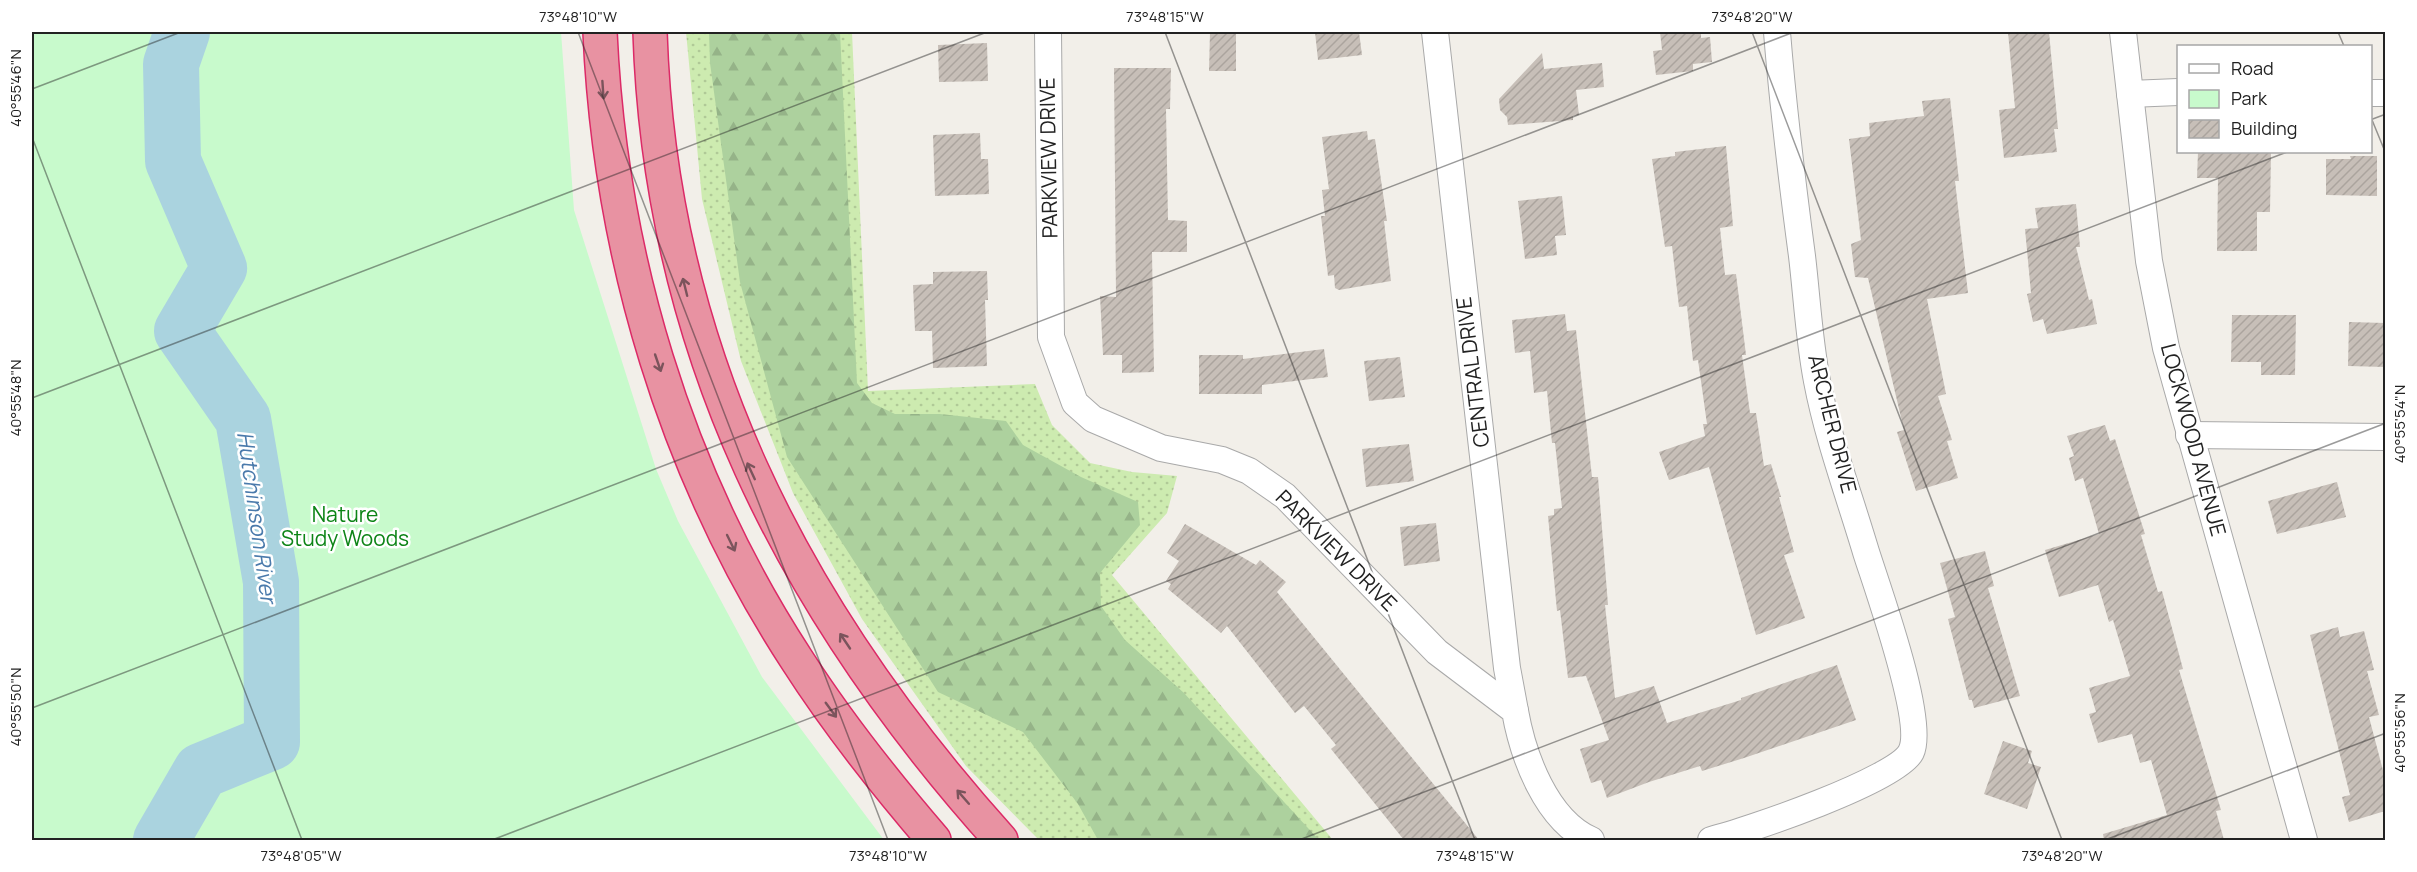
<svg xmlns="http://www.w3.org/2000/svg" width="2417" height="872" font-family="Manrope,sans-serif">
<style>
.grass{fill:url(#grass-dots)}
.forest{fill:url(#forest-firs)}
.park{fill:#c8facc}
.lines{fill:none;stroke-linecap:round;stroke-linejoin:round}
.river{stroke:#aad3df;stroke-width:56}
.building{fill:url(#building-hatch)}
.minor-casing{stroke:#a9a9a9;stroke-width:28}
.motorway-casing{stroke:#dc2a67;stroke-width:36}
.minor{stroke:#fff;stroke-width:26}
.motorway{stroke:#e892a2;stroke-width:33}
.oneway{stroke:#7b545c}
.ticks{fill:none;stroke:#222;stroke-width:1.5;stroke-opacity:0.45}
.labels{text-anchor:middle;stroke-width:5;stroke-linejoin:round;paint-order:stroke}
.street-label{font-size:21px;fill:#222;stroke:#fff}
.park-label{font-size:21px;fill:#0c8416;stroke:#fff}
.water-label{font-size:22px;font-style:italic;fill:#4a7aab;stroke:#fff}
.neatline{fill:none;stroke:#222;stroke-width:2}
.ticks-label{font-size:15px;text-anchor:middle;fill:#222}
</style>
<defs>
<pattern id="grass-dots" width="8" height="8" patternUnits="userSpaceOnUse" patternTransform="scale(1.5)"><rect width="8" height="8" fill="#cdebb0"/><path d="M2 2h.1M6 6h.1" fill="none" stroke="#b0c997" stroke-width="1.8" stroke-linecap="round"/></pattern>
<pattern id="forest-firs" width="22" height="20" patternUnits="userSpaceOnUse" patternTransform="scale(1.5)"><rect width="22" height="20" fill="#add19e"/><path d="M5 1l3.5 6h-7zM16 11l3.5 6h-7z" fill="#95b388"/></pattern>
<pattern id="building-hatch" width="6" height="6" patternUnits="userSpaceOnUse" patternTransform="scale(1.5)"><rect width="6" height="6" fill="#c7bfb8"/><path d="M-1 1l2-2M0 6l6-6M5 7l2-2" fill="none" stroke="#aba49e"/></pattern>
</defs>
<rect width="100%" height="100%" fill="#f2efe9"/>
<path class="grass" d="M686,32h166l16,359 167,-7 17,41 38,38 42,9 45,4 -10,37 -55,62 221,265h-294l-73,-74 -104,-147 -69,-126 -52,-132 -39,-162z"/>
<path class="forest" d="M709,32h131l17,351 15,20 23,11h45l66,7 17,24 58,32 57,25 2,23 -40,48 1,33 24,34 59,53 135,147h-221l-20,-36 -55,-72 -85,-40 -151,-235 -47,-175 -30,-219z"/>
<path class="park" d="M32,32h529l13,178 82,259 22,52 84,156 122,163h-852z"/>
<g class="lines">
<path class="river" d="M161,840l40,-69 71,-29 -1,-160 -28,-163 -61,-88 37,-63 -46,-107 -2,-97 11,-32"/>
</g>
<g class="building">
<path d="M1210,32h26v39h-27z"/>
<path d="M1315,32h44l3,23 -44,5z"/>
<path d="M1660,32h41v6l9,-1 2,25 -19,2v7l-37,4 -3,-24 9,-1z"/>
<path d="M2008,32h41l9,97h-4l3,23 -53,6 -5,-48 16,-2z"/>
<path d="M987,43l1,38 -49,1 -1,-37z"/>
<path d="M1542,53l2,16 58,-6 2,24 -28,3 3,25 -6,1v4l-65,5 -1,-8 -7,-7 -1,-11z"/>
<path d="M1114,68h57l-1,41h-4l2,111 19,1v31h-35l2,120 -32,1v-18h-19l-3,-59 16,1z"/>
<path d="M1950,98l9,83h-4l13,112 -41,6 19,95 -8,2 14,44 -5,1 11,37 -42,13 -19,-59 7,-2 -36,-152 -13,-1 -4,-33 10,-4 -12,-101 21,-3 -1,-13 55,-7 -2,-15z"/>
<path d="M1367,131l1,9 7,-1 12,82h-3l7,60 -52,9 -4,-2 -1,-13 -6,1 -7,-60h4l-3,-26 7,-1 -7,-52z"/>
<path d="M980,133l1,26h7l1,35 -54,2 -2,-61z"/>
<path d="M1726,146l7,80 -13,2 5,47 11,-1 10,81h-4l8,58h6l8,53 7,-2 10,33h-2l15,55 -10,3 21,63 -49,17 -47,-168 -40,13 -10,-28 46,-16 -2,-12h4l-9,-64 -5,1 -6,-55 -8,1 -7,-61 -7,1 -13,-88 23,-3v-4z"/>
<path d="M2198,152h73l-1,60h-13v39h-40l1,-73h-21z"/>
<path d="M2350,156h27v40l-51,-1v-36h25z"/>
<path d="M1562,196l4,39 -11,1 2,19 -32,4 -7,-58z"/>
<path d="M2076,204l4,43h-4l13,53 3,-1 5,25 -50,10 -4,-15 -10,3 -6,-28 4,-1 -6,-64 13,-1 -3,-20z"/>
<path d="M987,271l1,29h-3l2,66 -54,2 -1,-37h-17l-2,-46 20,-1v-12z"/>
<path d="M1565,314l2,17 9,-1 16,147h6l10,128h-3l10,93 39,-12 13,37 74,-23v-2l96,-33 19,55 -112,38 -42,13 -2,-5 -51,16 -42,16 -6,-18 -10,3 -11,-34 29,-9 -23,-64 -18,2 -8,-68 -3,1 -9,-95 6,-1v-6l8,-1 -7,-65h-3l-5,-52 -13,2 -4,-42 -15,2 -3,-33z"/>
<path d="M2232,315h64l-1,60h-34v-13h-30z"/>
<path d="M2349,322l36,1v44l-37,-1z"/>
<path d="M1324,349l4,28 -66,8v9h-63v-39h44v4z"/>
<path d="M1400,357l5,40 -36,4 -5,-40z"/>
<path d="M2105,425l5,16 5,-2 30,95 -4,1 17,57 4,-1 21,78 -4,1 42,140 -5,1 8,29h-120l-1,-6 64,-19 -16,-55 -11,3 -8,-29 -34,9 -9,-29 7,-2 -7,-24 41,-12 -17,-56 -4,2 -11,-37 -39,12 -14,-47 54,-16 -16,-56 -8,3 -6,-23 5,-2 -7,-20z"/>
<path d="M1409,444l5,37 -48,6 -4,-38z"/>
<path d="M2337,482l9,35 -69,17 -9,-33z"/>
<path d="M1436,523l4,38 -36,5 -4,-39z"/>
<path d="M1185,524l71,41 4,-5 26,22 -9,10 202,248h-75l-73,-91 5,-4 -32,-39 -9,7 -68,-87 -6,7 -53,-44 3,-5 -5,-3 13,-20 -12,-8z"/>
<path d="M1985,551l9,35 -6,2 32,108 -46,12 -2,-8h-3l-21,-81 7,-2 -15,-54z"/>
<path d="M2338,627l2,10 24,-6 10,39 -7,1 12,44 -10,2 16,61v33l-36,11 -7,-25 8,-2 -40,-160z"/>
<path d="M2003,741l29,10 -4,12 13,4 -14,42 -43,-15z"/>
</g>
<g class="lines">
<defs>
<g id="minor">
<path d="M1048,32l3,305 24,66 18,16 68,29 61,12 27,11 36,25 152,156 78,59c8,45 31,109 76,129"/>
<path d="M1435,32l72,636 8,43"/>
<path d="M2123,32l26,229 17,87 138,492"/>
<path d="M2370,93h16"/>
<path d="M2130,94l48,-2"/>
<path d="M2189,435l197,2"/>
<path d="M1711,840c36,-9 186,-60 200,-88 15,-30 -34,-165 -45,-200 -17,-57 -38,-113 -49,-171 -8,-41 -10,-83 -15,-125 -10,-75 -19,-149 -25,-224"/>
</g>
<g id="motorway">
<path d="M600,32c10,222 75,441 197,628 41,64 88,123 137,180"/>
<path d="M650,32c10,317 142,576 351,808"/>
</g>
</defs>
<use href="#minor" class="minor-casing"/>
<use href="#motorway" class="motorway-casing"/>
<use href="#minor" class="minor"/>
<use href="#motorway" class="motorway"/>
</g>
<defs><path id="oneway-shaft" d="M-6 0H5M1.5-3L5.5 0L1.5 3" fill="none" stroke-width="1.6" stroke-linecap="round" stroke-linejoin="round" transform="scale(1.5)"/></defs>
<g class="oneway">
<use href="#oneway-shaft" transform="translate(603 90) rotate(86)"/>
<use href="#oneway-shaft" transform="translate(685 287) rotate(-104)"/>
<use href="#oneway-shaft" transform="translate(658 363) rotate(71)"/>
<use href="#oneway-shaft" transform="translate(751 471) rotate(-115)"/>
<use href="#oneway-shaft" transform="translate(731 543) rotate(64)"/>
<use href="#oneway-shaft" transform="translate(845 641) rotate(-124)"/>
<use href="#oneway-shaft" transform="translate(831 710) rotate(54)"/>
<use href="#oneway-shaft" transform="translate(963 797) rotate(-131)"/>
</g>
<path class="ticks" d="M578,32l310,808M1165,32l310,808M1752,32l310,808M2338,32l6,14M32,89l149,-57M2370,115l16,39M2370,120l16,-6M32,137l270,703M32,398l955,-366M32,708l1762,-676M492,840l1795,-688M1299,840l1087,-417M2105,840l281,-107"/>
<g class="labels">
<g class="street-label">
<text transform="translate(1049 158) rotate(-91)" y="7">PARKVIEW DRIVE</text>
<text transform="translate(1473 372) rotate(-97)" y="7">CENTRAL DRIVE</text>
<text transform="translate(1832 424) rotate(76)" y="7">ARCHER DRIVE</text>
<text transform="translate(2193 440) rotate(75)" y="7">LOCKWOOD AVENUE</text>
<text transform="translate(1336 551) rotate(45)" y="7">PARKVIEW DRIVE</text>
</g>
<g class="park-label">
<text x="345" y="522">Nature<tspan x="345" dy="24">Study Woods</tspan></text>
</g>
<g class="water-label">
<text transform="translate(257 517) rotate(82)" y="8">Hutchinson River</text>
</g>
</g>
<rect width="2417" height="872" fill="none" stroke="#ffffff" stroke-width="66"/>
<rect x="2177" y="45" width="195" height="108" fill="#ffffff" stroke="#a7a7a7" stroke-width="1.5"/>
<rect x="2189" y="64" width="30" height="9" fill="#ffffff" stroke="#a7a7a7" stroke-width="1.5"/>
<text x="2231" y="75" font-size="18" fill="#222222">Road</text>
<rect x="2189" y="90" width="30" height="18" fill="#c8facc" stroke="#a7a7a7" stroke-width="1.5"/>
<text x="2231" y="105" font-size="18" fill="#222222">Park</text>
<rect x="2189" y="120" width="30" height="18" fill="url(#building-hatch)" stroke="#a7a7a7" stroke-width="1.5"/>
<text x="2231" y="135" font-size="18" fill="#222222">Building</text>
<rect x="33" y="33" width="2351" height="806" class="neatline"/>
<g class="ticks-label">
<text x="578" y="22">73°48'10"W</text>
<text x="1165" y="22">73°48'15"W</text>
<text x="1752" y="22">73°48'20"W</text>
<text transform="translate(16 88) rotate(-90)" y="5">40°55'46"N</text>
<text transform="translate(16 398) rotate(-90)" y="5">40°55'48"N</text>
<text transform="translate(2400 424) rotate(-90)" y="5">40°55'54"N</text>
<text transform="translate(16 707) rotate(-90)" y="5">40°55'50"N</text>
<text transform="translate(2400 733) rotate(-90)" y="5">40°55'56"N</text>
<text x="301" y="861">73°48'05"W</text>
<text x="888" y="861">73°48'10"W</text>
<text x="1475" y="861">73°48'15"W</text>
<text x="2062" y="861">73°48'20"W</text>
</g>
</svg>
